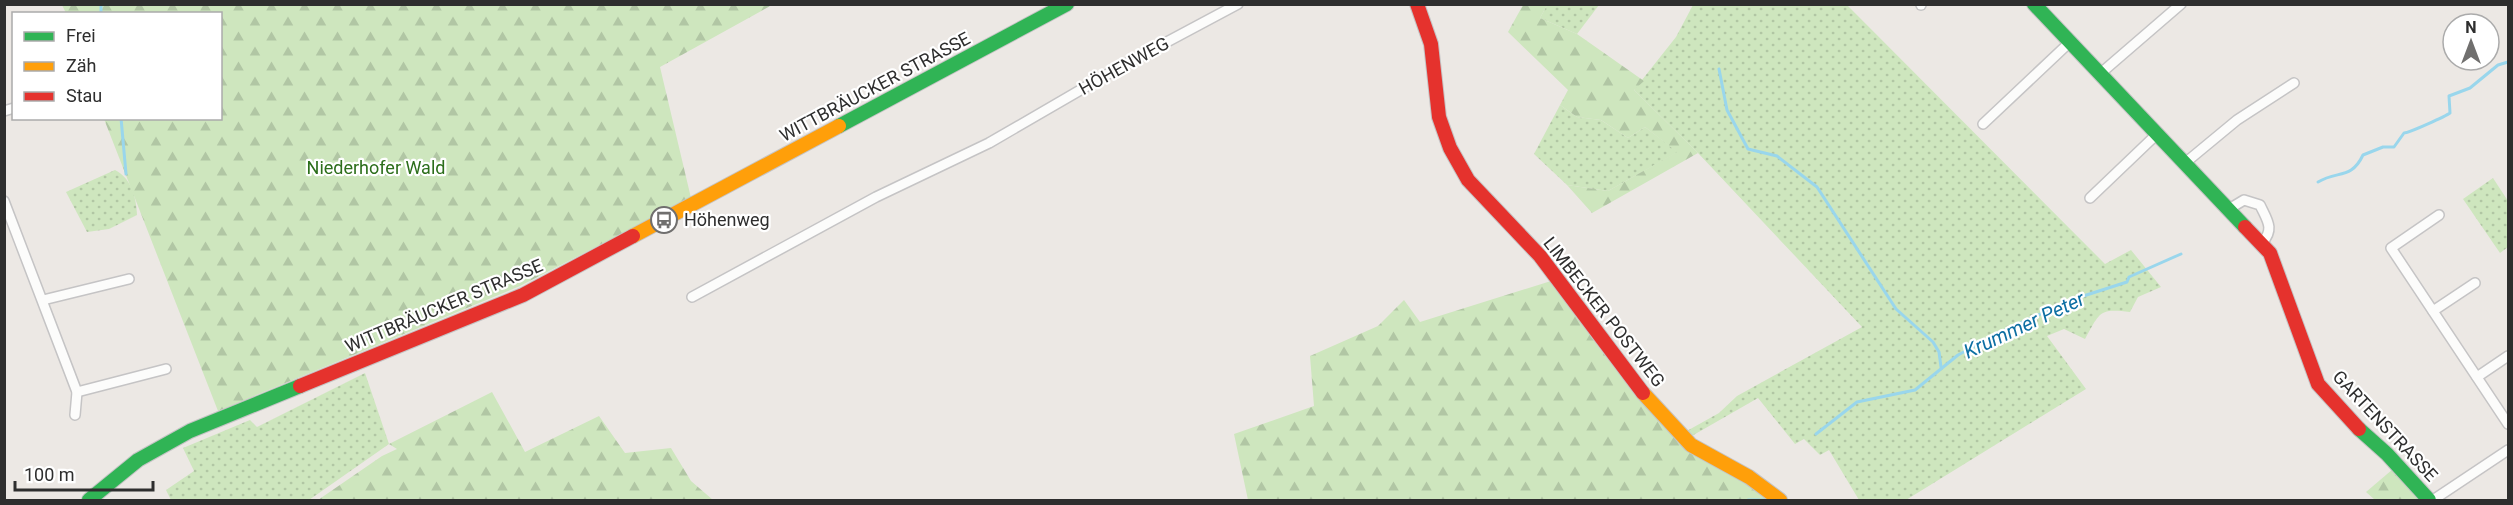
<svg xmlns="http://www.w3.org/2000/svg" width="2513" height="505" font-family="Roboto,sans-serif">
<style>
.green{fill:url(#green-dots)}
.forest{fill:url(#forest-firs)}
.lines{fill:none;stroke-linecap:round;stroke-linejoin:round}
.stream{stroke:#99d6ec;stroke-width:3}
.street-casing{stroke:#c5c4c5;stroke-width:12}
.fast-casing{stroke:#c5c4c5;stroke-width:16}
.slow-casing{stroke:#c5c4c5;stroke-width:16}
.jam-casing{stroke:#c5c4c5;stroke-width:16}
.street{stroke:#fcfcfb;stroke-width:9}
.fast{stroke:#30b455;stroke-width:14}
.slow{stroke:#ff9f0a;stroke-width:14}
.jam{stroke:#e5322d;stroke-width:14}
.labels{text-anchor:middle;stroke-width:4.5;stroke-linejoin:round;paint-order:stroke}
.street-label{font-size:18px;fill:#2e2e2e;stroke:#fff}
.park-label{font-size:18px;fill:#2c6e1b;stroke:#fff}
.poi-label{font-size:18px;fill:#2e2e2e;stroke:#fff;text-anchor:start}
.water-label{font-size:20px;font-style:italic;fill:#0d6fa3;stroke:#fff}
</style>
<defs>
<pattern id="green-dots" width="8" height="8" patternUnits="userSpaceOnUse" patternTransform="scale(1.5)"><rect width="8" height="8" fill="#cee6be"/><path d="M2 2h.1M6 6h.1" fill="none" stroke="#b1c6a4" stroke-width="1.8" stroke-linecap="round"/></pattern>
<pattern id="forest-firs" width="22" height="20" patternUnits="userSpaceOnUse" patternTransform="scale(1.5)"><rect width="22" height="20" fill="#cee6be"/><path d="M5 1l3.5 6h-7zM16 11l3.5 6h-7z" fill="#b1c6a4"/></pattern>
</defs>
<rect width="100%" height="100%" fill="#ece8e4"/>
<g class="green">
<path d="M1547,5h52l-22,29 -37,-16z"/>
<path d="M1693,5h154l258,259 26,-14 30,37 -23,10 -8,15c-31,-4 -30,0 -45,27l-21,-10 -17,7 39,53 -180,111h-47l-30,-50 -9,5 -16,-16 -9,5 -37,-46 -68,39 -5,-5 34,-19 18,-17 125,-69 -164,-174 -64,-63 42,-53z"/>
<path d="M1560,105l17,12 24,3 27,18 17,-11 33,25 -70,39 -41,-6 -33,-31z"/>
<path d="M115,170c17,9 21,27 22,45l-28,14 -22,3 -21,-40z"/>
<path d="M2493,178l15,23v46l-8,6 -37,-54z"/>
<path d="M365,373l24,71 -80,56h-138l-5,-10 28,-19 -11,-23 67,-28 7,7z"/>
</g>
<g class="forest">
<path d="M62,5h710l-112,62 31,131 -171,88 -302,125 -114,-292 116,-1v-104l-154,-1z"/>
<path d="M1523,5h24l-7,13 37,16 67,47 -10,9 64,63 -106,60 -25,-28 41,6 69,-39 -32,-25 -17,11 -27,-18 -24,-3 -17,-12 8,-15 -60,-58z"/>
<path d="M1551,281l49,68 50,62 129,89h-531l-14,-66 80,-28 -4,-50 68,-30 26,-26 16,22z"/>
<path d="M492,392l33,60 74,-36 26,37 46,-5 20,33 22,19h-395l64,-44 15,-7 -8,-5z"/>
<path d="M2393,469l30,31h-48l-9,-8z"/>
</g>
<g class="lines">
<g class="stream">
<path d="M101,14v-10"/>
<path d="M1719,69l8,41 21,39 29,7 40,31 79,122 37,33 6,10 2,15"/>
<path d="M121,118l5,56"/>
<path d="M2318,182c20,-12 33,-2 45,-27l20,-8h11l10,-14c5,0 42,-17 46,-20l-1,-17 21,-8 28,-23 10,-3"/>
<path d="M1816,434l41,-32 58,-12 43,-35 47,-25 69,-31 53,-17 2,-5 52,-23"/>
<path d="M1748,500h17"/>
</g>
<defs>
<g id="street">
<path d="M1921,5v-1"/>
<path d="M2101,73l80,-69"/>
<path d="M4,111l10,-3"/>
<path d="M1983,124l87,-82"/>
<path d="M2185,163l52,-43 57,-37"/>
<path d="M2090,198l67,-64"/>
<path d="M4,201l73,191 -2,23"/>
<path d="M2229,209l15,-9 16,5c7,15 15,24 2,38"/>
<path d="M2439,215l-48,33 117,176"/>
<path d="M692,297l184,-100 113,-54 131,-76 118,-63"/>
<path d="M43,300l86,-21"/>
<path d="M2433,311l42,-28"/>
<path d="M2477,377l31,-21"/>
<path d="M77,392l89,-23"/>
<path d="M2433,500l75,-50"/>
</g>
<g id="fast">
<path d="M2034,4l211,223"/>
<path d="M839,126l228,-122"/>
<path d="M2359,429l28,25 42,46"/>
<path d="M89,500l49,-40 52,-29 110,-45"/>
</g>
<g id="slow">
<path d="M633,236l206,-110"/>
<path d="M1643,393l48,52 58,32 31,23"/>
</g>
<g id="jam">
<path d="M1417,4l14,40 8,73 11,31 18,32 72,76 103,137"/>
<path d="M2245,227l25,26 48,131 41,45"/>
<path d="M300,386l223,-91 110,-59"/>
</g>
</defs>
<use href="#street" class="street-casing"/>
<use href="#fast" class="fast-casing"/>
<use href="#slow" class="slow-casing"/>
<use href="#jam" class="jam-casing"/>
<use href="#street" class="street"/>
<use href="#fast" class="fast"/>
<use href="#slow" class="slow"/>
<use href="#jam" class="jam"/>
</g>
<defs>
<symbol id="bus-ring" viewBox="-11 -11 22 22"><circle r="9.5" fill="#fff" stroke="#706f6e" stroke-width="1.5"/><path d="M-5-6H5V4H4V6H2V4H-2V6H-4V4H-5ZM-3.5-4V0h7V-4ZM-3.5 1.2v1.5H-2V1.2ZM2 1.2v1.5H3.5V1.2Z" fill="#706f6e"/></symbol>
</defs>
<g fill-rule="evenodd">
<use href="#bus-ring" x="649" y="205" width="30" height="30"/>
</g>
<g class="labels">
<g class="street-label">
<text transform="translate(1124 66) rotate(-29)" y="6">HÖHENWEG</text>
<text transform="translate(875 87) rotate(-28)" y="6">WITTBRÄUCKER STRASSE</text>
<text transform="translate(444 306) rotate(-23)" y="6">WITTBRÄUCKER STRASSE</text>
<text transform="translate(1604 312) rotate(52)" y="6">LIMBECKER POSTWEG</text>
<text transform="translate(2385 426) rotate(47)" y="6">GARTENSTRASSE</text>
</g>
<g class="park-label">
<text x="376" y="174">Niederhofer Wald</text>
</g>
<g class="poi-label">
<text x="684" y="226">Höhenweg</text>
</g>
<g class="water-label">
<text transform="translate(2024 325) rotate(-25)" y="7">Krummer Peter</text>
</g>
</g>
<rect width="2513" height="505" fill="none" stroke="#2e2e2e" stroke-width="12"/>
<rect x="12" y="12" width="210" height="108" fill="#ffffff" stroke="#ababab" stroke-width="1.5"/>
<rect x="24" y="32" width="30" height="9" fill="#30b455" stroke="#ababab" stroke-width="1.5"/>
<text x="66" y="42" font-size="18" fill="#2e2e2e">Frei</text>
<rect x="24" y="62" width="30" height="9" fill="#ff9f0a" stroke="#ababab" stroke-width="1.5"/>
<text x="66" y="72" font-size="18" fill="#2e2e2e">Zäh</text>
<rect x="24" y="92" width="30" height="9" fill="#e5322d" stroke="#ababab" stroke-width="1.5"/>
<text x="66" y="102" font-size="18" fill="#2e2e2e">Stau</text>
<g transform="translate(2471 42)"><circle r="28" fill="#ffffff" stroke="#ababab" stroke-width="1.5"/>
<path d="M0-4.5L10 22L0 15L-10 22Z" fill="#706f6e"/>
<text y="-9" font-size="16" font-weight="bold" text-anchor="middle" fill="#2e2e2e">N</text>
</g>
<path d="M15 481v9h138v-9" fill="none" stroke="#2e2e2e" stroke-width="3"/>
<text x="24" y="481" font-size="18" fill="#2e2e2e" stroke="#ffffff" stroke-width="4.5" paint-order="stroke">100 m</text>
</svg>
